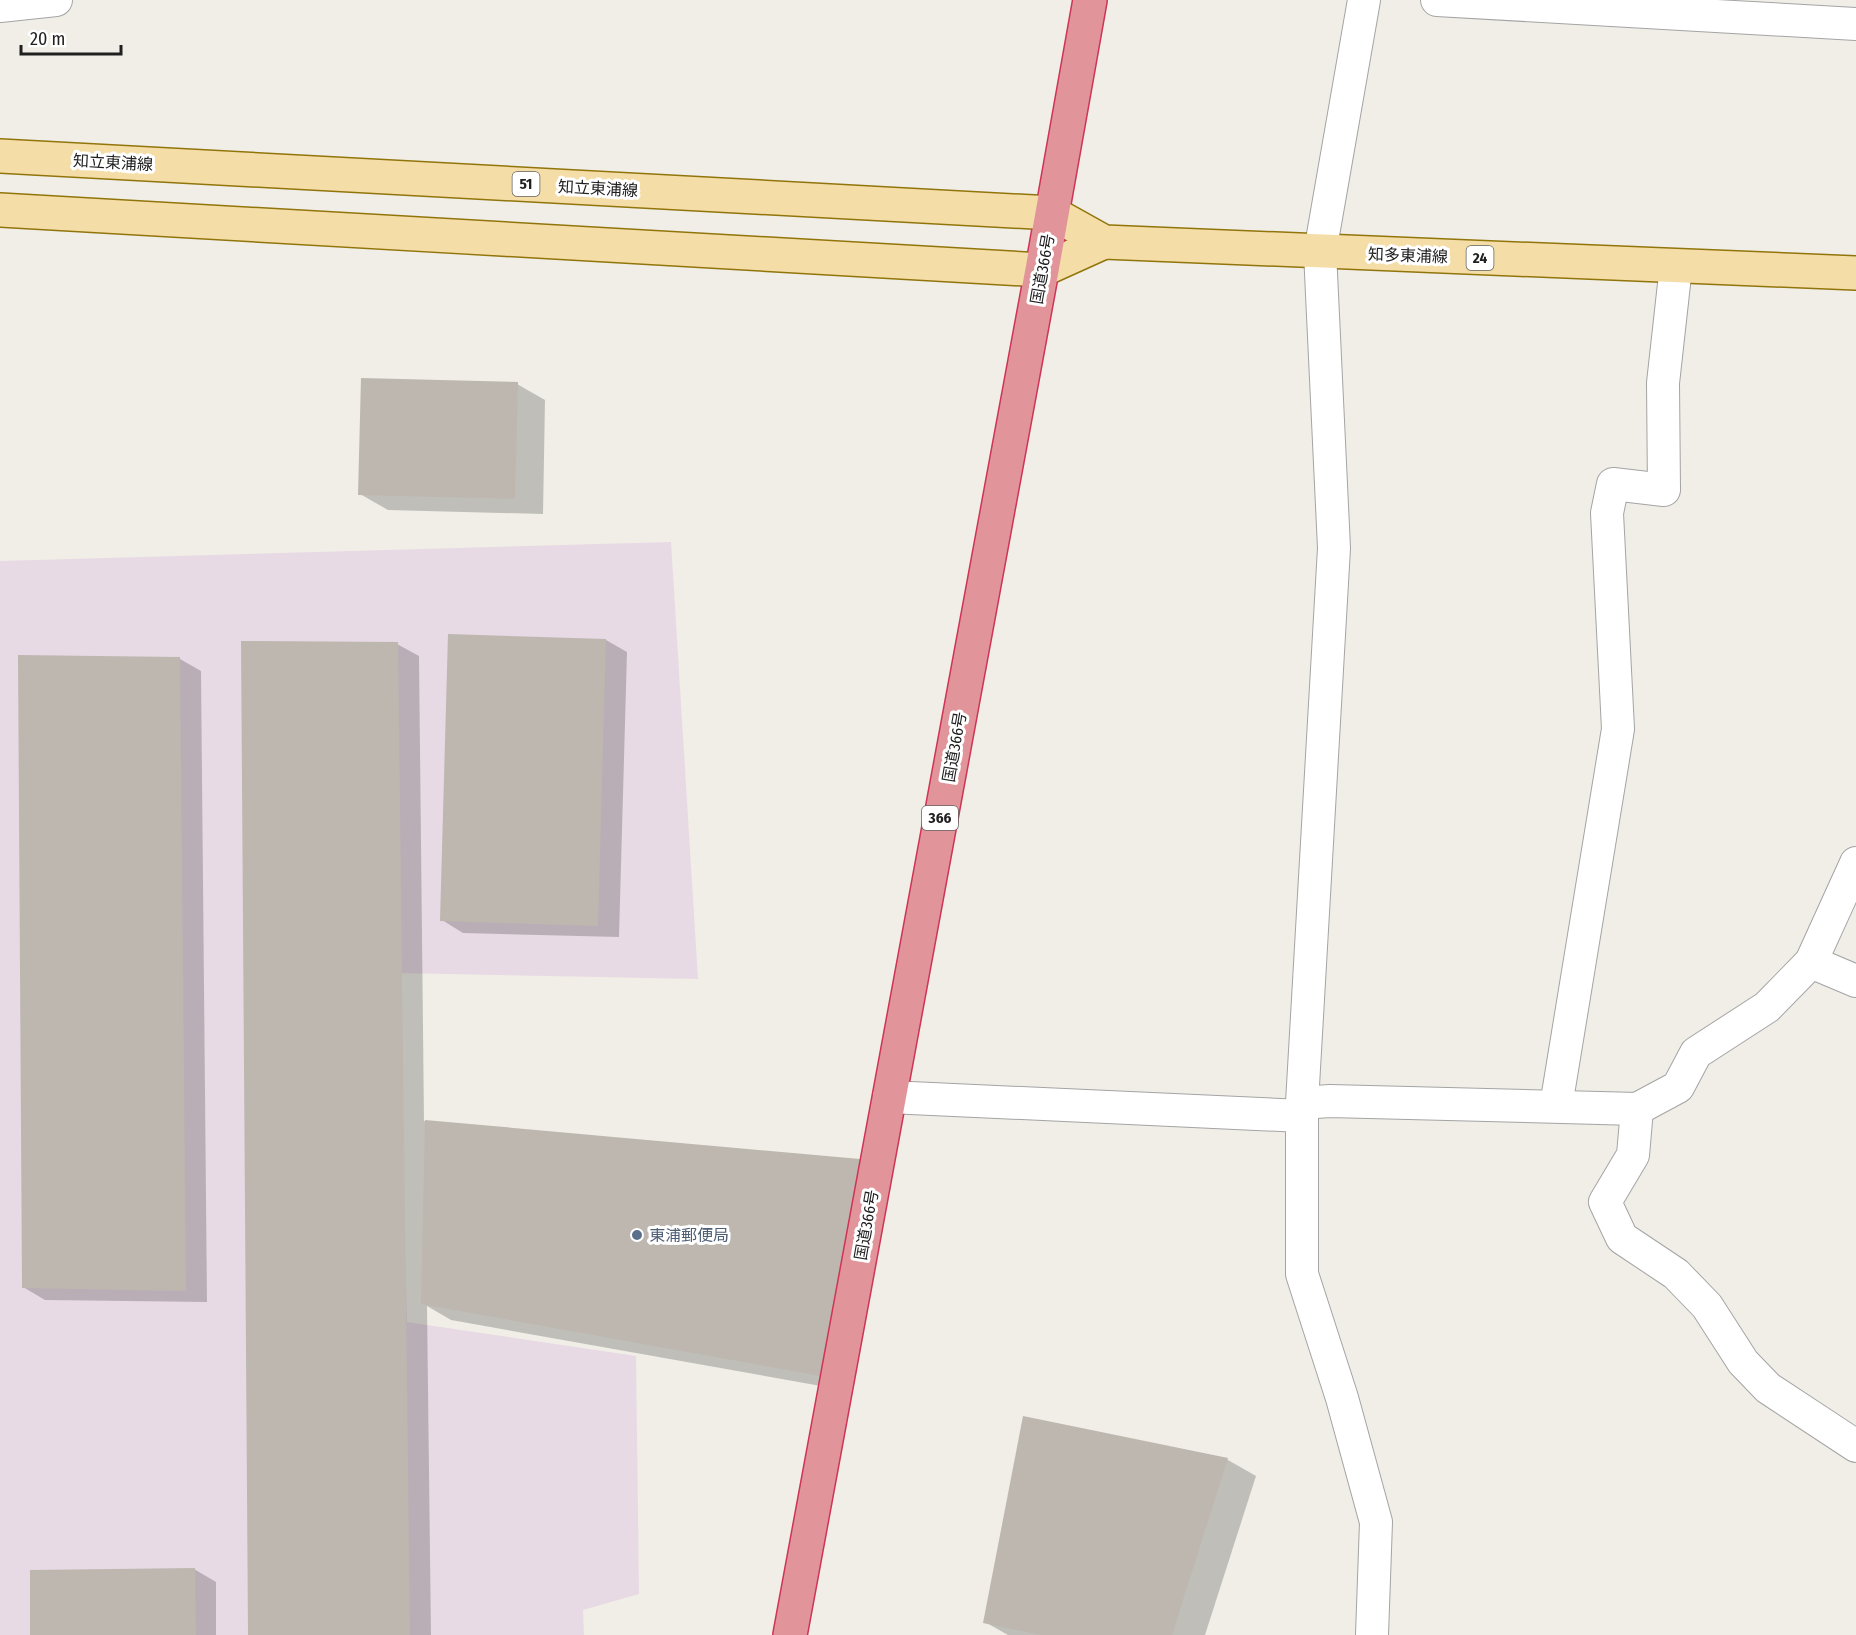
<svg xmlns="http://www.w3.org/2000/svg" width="1856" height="1635" font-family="'Fira Sans Condensed','Noto Sans JP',sans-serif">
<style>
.industrial{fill:#e8dae4}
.shadow{fill:#0003}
.building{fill:#bdb7b0}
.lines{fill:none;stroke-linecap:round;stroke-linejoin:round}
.street-casing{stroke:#a4a4a4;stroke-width:34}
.primary-casing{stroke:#91750b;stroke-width:36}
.highway-casing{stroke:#ce3456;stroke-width:36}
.street{stroke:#fff;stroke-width:32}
.primary{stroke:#f5dda7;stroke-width:33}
.highway{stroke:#e1959a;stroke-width:33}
.service-dot{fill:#5c6f8a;stroke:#fff;stroke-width:2}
.labels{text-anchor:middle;stroke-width:6;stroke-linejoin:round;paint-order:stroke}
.shield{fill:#fff;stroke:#636363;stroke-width:1.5}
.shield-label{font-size:15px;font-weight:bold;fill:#202020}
.street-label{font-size:16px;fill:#202020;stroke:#fff}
.service-label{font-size:16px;fill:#4e5e75;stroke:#fff;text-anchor:start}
</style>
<rect width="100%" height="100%" fill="#f0eee7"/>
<path class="industrial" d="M671,542l27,437 -301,-6 10,349 229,34 3,238 -56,16 1,25h-584v-1074z"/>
<g class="shadow">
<path d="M517,384l28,16 -2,114 -155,-4 -28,-16z"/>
<path d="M606,640l21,12 -8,285 -156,-4 -21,-13z"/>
<path d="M397,644l22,12 5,465 435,39 28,17 -38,214 -398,-71 -24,-14 4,329h-181z"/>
<path d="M19,656l161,3 21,12 6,631 -162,-2 -22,-13z"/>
<path d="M1024,1417l204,43 28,16 -51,159h-197l-23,-13z"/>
<path d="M194,1569l22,13v53h-184z"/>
</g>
<g class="building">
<path d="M361,378l157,4 -3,117 -157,-4z"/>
<path d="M448,634l158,5 -8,287 -158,-5z"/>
<path d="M241,641l157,1 12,993h-162z"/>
<path d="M18,655l162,2 6,634 -164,-3z"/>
<path d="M425,1120l435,39 -39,217 -400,-72z"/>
<path d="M1023,1416l205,42 -56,177h-131l-58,-12z"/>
<path d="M195,1568l1,67h-166v-65z"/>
</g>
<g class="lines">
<defs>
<g id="street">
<path d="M1364,0l-44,252 14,296 -32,555v171l40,124 34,124 -4,113"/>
<path d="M1437,0l419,24"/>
<path d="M0,6l56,-6"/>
<path d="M1811,962l45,19"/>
<path d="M889,1097l413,19"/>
<path d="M1302,1103l28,-2 307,8 41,-22 18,-34 71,-46 44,-45 45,-99"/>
<path d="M1556,1106l62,-377 -11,-216 6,-29 51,6 -1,-107 13,-117"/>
<path d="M1637,1109l-4,46 -28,47 17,36 54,36 31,32 36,56 25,26 88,58"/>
</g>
<g id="primary">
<path d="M0,156l1052,57 52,29 752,31"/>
<path d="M0,210l1042,60 62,-28"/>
</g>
<path id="highway" d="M790,1635l252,-1365 48,-270"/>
</defs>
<use href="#street" class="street-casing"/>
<use href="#primary" class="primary-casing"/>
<use href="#highway" class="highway-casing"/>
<use href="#street" class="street"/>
<use href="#primary" class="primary"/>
<use href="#highway" class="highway"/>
</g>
<circle class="service-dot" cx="637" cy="1235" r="6"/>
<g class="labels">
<g class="shield">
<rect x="512.5" y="172" width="27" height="24" rx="4.5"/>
<rect x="1466.5" y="246" width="27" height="24" rx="4.5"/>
<rect x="922" y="806" width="36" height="24" rx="4.5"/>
</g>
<g class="shield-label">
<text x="526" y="189">51</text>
<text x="1480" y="263">24</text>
<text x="940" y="823">366</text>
</g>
<g class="street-label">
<text transform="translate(113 162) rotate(3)" y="6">知立東浦線</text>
<text transform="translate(598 188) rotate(3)" y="6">知立東浦線</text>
<text transform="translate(1408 255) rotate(2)" y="6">知多東浦線</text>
<text transform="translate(1042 269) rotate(-80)" y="6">国道366号</text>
<text transform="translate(954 747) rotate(-80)" y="6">国道366号</text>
<text transform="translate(866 1225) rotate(-80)" y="6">国道366号</text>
</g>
<g class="service-label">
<text x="649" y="1241">東浦郵便局</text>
</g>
</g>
<path d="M21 45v9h100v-9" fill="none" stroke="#202020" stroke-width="3"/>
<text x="30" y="45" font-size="18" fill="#202020" stroke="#ffffff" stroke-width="4.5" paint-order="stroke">20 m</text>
</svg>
